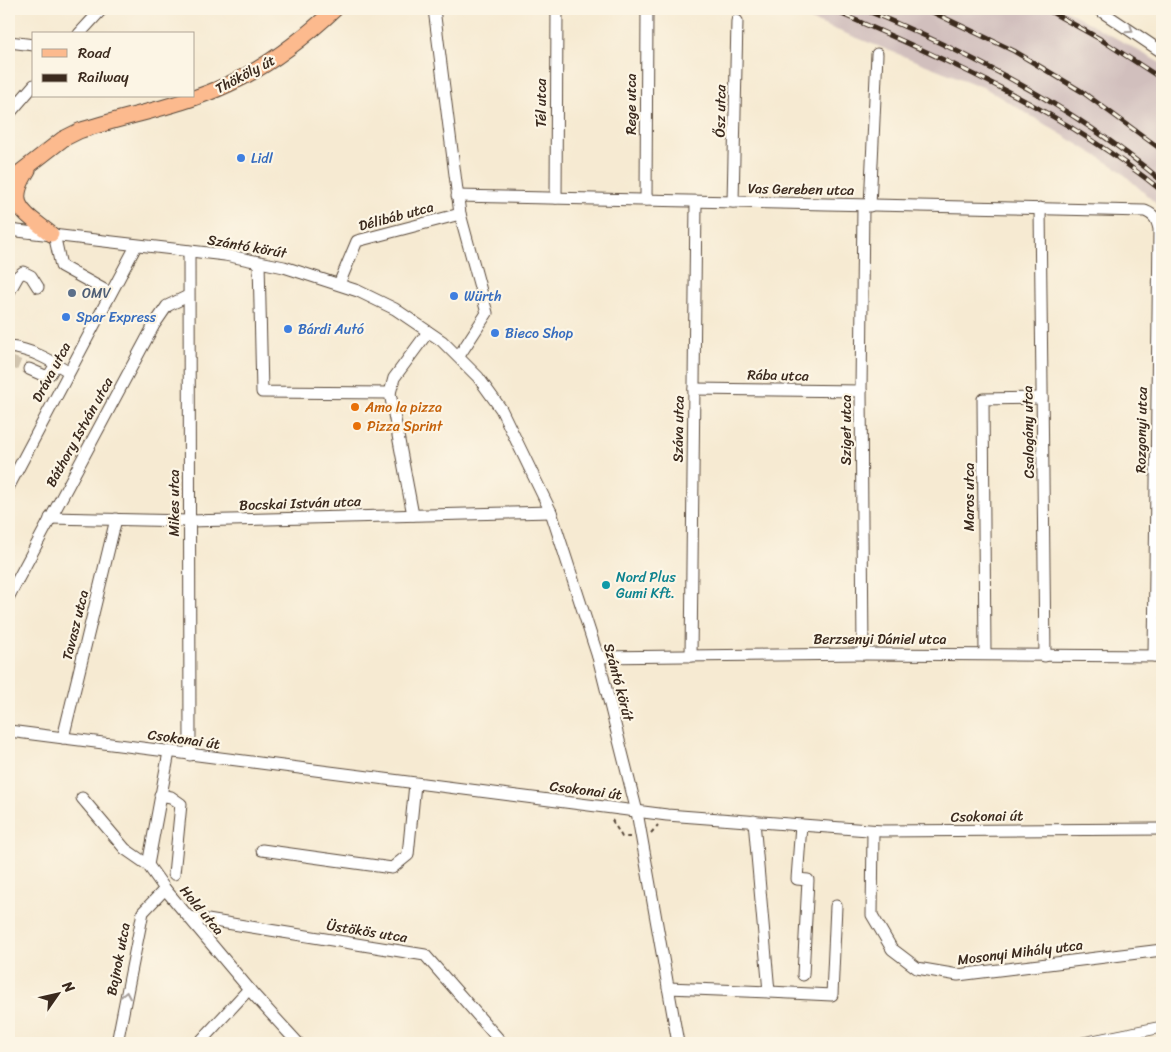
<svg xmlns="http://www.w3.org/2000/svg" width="1171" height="1052" font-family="Sriracha,sans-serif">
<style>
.industrial{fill:#d1bfbd}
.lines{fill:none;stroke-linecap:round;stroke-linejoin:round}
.minor-tunnel{stroke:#d1c4ae;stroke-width:11;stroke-dasharray:11 5.5;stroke-linecap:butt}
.minor-casing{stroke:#574739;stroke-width:13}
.major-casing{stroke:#574739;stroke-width:17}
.path{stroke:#574739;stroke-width:2;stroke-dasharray:4 4;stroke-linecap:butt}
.minor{stroke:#fff;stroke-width:11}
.major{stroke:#fcba8e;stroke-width:15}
.rail-casing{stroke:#3b2a1e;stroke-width:5}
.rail{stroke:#fcf5e5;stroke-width:3;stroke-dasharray:9;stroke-linecap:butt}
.oneway{stroke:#a79f9a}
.shop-dot{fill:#3f7fe0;stroke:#fcf5e5;stroke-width:2}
.service-dot{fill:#5c6f8a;stroke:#fcf5e5;stroke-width:2}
.food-dot{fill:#e8710a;stroke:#fcf5e5;stroke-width:2}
.culture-dot{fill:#0f9aa8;stroke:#fcf5e5;stroke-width:2}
.labels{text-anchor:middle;stroke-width:4.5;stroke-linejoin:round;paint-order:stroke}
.street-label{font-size:14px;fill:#3b2a1e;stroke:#fcf5e5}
.shop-label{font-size:14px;fill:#366cbe;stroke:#fcf5e5;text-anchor:start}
.service-label{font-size:14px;fill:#4e5e75;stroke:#fcf5e5;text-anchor:start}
.food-label{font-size:14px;fill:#c56008;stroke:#fcf5e5;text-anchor:start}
.culture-label{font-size:14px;fill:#0d838f;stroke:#fcf5e5;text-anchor:start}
</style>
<rect width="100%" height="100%" fill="#fcf5e5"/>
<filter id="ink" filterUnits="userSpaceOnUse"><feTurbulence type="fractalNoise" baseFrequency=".02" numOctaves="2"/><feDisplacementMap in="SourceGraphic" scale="10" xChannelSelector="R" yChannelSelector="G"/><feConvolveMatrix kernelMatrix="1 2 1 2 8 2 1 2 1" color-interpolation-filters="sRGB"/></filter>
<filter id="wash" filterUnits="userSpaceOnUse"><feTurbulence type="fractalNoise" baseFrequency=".0096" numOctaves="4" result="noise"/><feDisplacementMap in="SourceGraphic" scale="20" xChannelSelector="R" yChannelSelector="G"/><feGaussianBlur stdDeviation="1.12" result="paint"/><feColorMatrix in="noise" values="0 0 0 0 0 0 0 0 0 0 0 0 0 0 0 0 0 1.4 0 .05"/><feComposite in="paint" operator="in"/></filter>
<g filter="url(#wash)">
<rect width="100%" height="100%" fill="#f6ead2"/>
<path class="industrial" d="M783,9h281l98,55v145l-45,-41 -132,-80z"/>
</g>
<g filter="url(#ink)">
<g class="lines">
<path class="minor-tunnel" d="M9,361l20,8"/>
<defs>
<g id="minor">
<path d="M434,9l26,205 27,99 -28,43"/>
<path d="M1098,9l64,43"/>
<path d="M79,34l23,-25"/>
<path d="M9,42l25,3"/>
<path d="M9,114l25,-29"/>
<path d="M457,196l688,15c10,4 12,9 14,18l-5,427"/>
<path d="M556,198l1,-189"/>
<path d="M646,200l1,-191"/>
<path d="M733,202l4,-181"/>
<path d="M870,206l7,-152"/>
<path d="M1040,208l5,448"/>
<path d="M9,230l216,25 59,12 74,24 37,18 47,32 36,36 23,32 50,103 47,145 39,155 41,231"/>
<path d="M54,234l7,32 49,27"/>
<path d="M189,251l1,504"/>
<path d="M259,262l3,130 128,1"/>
<path d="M339,284l18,-43 103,-27"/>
<path d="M9,292l9,-16 5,-4 8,4 7,11"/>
<path d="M9,347c22,2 41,13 59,24"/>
<path d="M29,369l16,7 5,-2 6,-10"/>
<path d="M694,389l167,2"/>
<path d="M9,486l127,-240"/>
<path d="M413,515l-23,-122 4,-15 34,-46"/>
<path d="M50,518l139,3 362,-9"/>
<path d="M9,596l145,-271 13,-19 21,-10"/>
<path d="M863,654l-2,-263 2,-185"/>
<path d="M985,654l-2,-255 59,-1"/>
<path d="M691,656l5,-454"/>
<path d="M598,657l265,-3 299,2"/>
<path d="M9,731l658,84 215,16 280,-2"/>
<path d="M63,738l53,-219"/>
<path d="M160,795l11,2 10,7 -7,70"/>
<path d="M82,798l43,51 23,16 17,24 90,107 43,47"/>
<path d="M801,825l-4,54 11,1 -5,95"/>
<path d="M873,831l-1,84 20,34 25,19 41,7 204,-25"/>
<path d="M262,850l130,18 16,-13 7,-71"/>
<path d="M148,865l21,-113"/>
<path d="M189,917l236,38 77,88"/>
<path d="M668,988l101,4 -15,-171"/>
<path d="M769,992l63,3 4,-89"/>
<path d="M117,1043l26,-131 22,-23"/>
<path d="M199,1043l50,-54"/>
<path d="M1083,1043l79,-16"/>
</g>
<g id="major">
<path d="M28,170c-23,36 -4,42 23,64"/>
<path d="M9,181l54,-42 16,-8c49,-16 103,-25 150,-47 40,-18 74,-45 106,-75"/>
</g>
</defs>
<use href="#minor" class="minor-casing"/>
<use href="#major" class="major-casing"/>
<g class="path">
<path d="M612,820l10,17h8"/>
<path d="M651,833l7,-8"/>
</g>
<use href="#minor" class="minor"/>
<use href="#major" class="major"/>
<defs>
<g id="rail">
<path d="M830,9c116,50 233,102 332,182"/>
<path d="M863,9c105,43 212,99 299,172"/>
<path d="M926,9l88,42 67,40 81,59"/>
<path d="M1046,9l54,30 62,40"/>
</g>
</defs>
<use href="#rail" class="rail-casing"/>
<use href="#rail" class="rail"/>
</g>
<defs><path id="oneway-chevron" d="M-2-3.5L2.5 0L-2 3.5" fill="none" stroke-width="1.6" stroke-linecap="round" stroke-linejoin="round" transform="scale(1.25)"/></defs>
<g class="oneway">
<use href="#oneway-chevron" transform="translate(1130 30) rotate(34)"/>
<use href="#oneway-chevron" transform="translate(126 995) rotate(-79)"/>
</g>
</g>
<g class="shop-dot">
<circle cx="241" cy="158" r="5"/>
<circle cx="454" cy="296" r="5"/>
<circle cx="66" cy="317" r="5"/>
<circle cx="288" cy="329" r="5"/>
<circle cx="495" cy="333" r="5"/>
</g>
<circle class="service-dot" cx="72" cy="293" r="5"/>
<g class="food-dot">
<circle cx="355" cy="407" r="5"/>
<circle cx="357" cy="426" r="5"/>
</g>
<circle class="culture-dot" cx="606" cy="585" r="5"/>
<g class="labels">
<g class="street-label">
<text transform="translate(245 74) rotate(-28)" y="5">Thököly út</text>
<text transform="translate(541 103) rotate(-90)" y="5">Tél utca</text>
<text transform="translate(631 104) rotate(-90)" y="5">Rege utca</text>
<text transform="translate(720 111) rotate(-89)" y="5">Ősz utca</text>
<text transform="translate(801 189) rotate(1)" y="5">Vas Gereben utca</text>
<text transform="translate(396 216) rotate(-15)" y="5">Délibáb utca</text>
<text transform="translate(247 246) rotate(10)" y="5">Szántó körút</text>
<text transform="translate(51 372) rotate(-62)" y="5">Dráva utca</text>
<text transform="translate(778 375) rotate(1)" y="5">Rába utca</text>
<text transform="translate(678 429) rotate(-89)" y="5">Száva utca</text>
<text transform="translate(846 430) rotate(-90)" y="5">Sziget utca</text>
<text transform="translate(1141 430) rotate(-89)" y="5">Rozgonyi utca</text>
<text transform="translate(79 432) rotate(-61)" y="5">Báthory István utca</text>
<text transform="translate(1028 432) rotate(-91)" y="5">Csalogány utca</text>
<text transform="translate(969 497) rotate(-90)" y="5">Maros utca</text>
<text transform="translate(174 503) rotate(-90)" y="5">Mikes utca</text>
<text transform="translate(300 503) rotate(-2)" y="5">Bocskai István utca</text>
<text transform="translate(75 625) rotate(-76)" y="5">Tavasz utca</text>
<text x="880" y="644">Berzsenyi Dániel utca</text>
<text transform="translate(619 682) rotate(75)" y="5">Szántó körút</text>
<text transform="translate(184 739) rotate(8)" y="5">Csokonai út</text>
<text transform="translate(586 790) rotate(7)" y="5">Csokonai út</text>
<text transform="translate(987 816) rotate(-1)" y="5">Csokonai út</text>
<text transform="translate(202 910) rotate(50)" y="5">Hold utca</text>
<text transform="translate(367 931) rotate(9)" y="5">Üstökös utca</text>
<text transform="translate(1020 952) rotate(-7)" y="5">Mosonyi Mihály utca</text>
<text transform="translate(118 959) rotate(-79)" y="5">Bajnok utca</text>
</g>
<g class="shop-label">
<text x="251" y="163">Lidl</text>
<text x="464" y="301">Würth</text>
<text x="76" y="322">Spar Express</text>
<text x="298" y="334">Bárdi Autó</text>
<text x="505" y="338">Bieco Shop</text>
</g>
<g class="service-label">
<text x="82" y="298">OMV</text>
</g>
<g class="food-label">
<text x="365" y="412">Amo la pizza</text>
<text x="367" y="431">Pizza Sprint</text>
</g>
<g class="culture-label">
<text x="616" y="582">Nord Plus<tspan x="616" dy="16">Gumi Kft.</tspan></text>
</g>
</g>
<rect width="1171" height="1052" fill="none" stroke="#fcf5e5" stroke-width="30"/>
<rect x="32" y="32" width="162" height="65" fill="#fcf5e5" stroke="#afa495"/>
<rect x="42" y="49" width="25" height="8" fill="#fcba8e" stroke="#afa495"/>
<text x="78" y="58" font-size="15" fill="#3b2a1e">Road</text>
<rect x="42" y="74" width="25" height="8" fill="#3b2a1e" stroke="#afa495"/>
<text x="78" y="82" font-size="15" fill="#3b2a1e">Railway</text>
<g transform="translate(58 994) rotate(56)" stroke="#fcf5e5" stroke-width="4" paint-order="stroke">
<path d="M0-4L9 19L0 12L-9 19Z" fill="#3b2a1e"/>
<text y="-8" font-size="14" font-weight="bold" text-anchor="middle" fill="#3b2a1e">N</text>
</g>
</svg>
